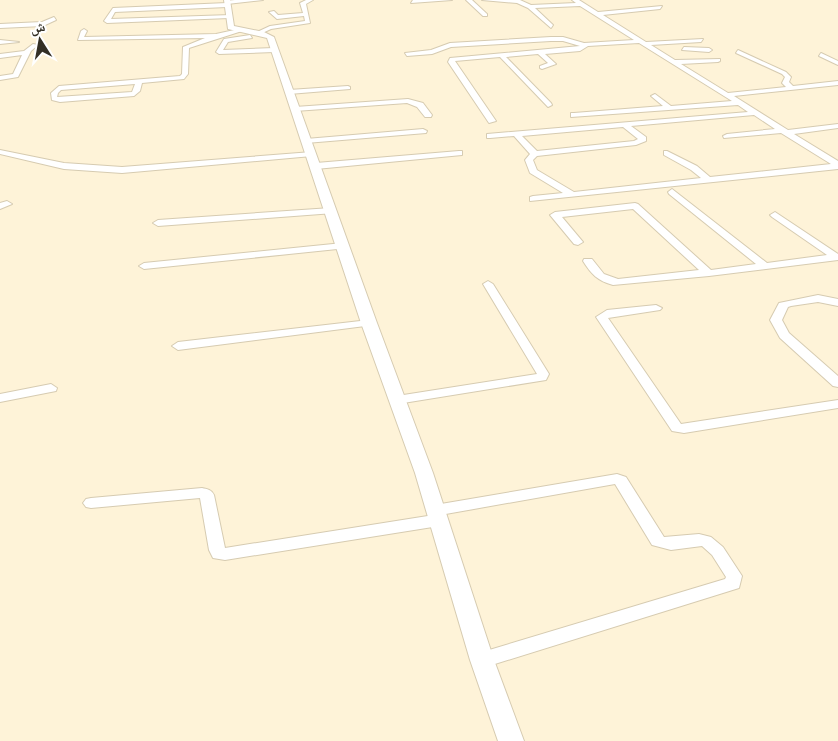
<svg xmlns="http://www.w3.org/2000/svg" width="838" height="741" font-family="Helvetica,'Noto Naskh Arabic',sans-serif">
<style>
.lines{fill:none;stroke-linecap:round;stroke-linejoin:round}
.minor-casing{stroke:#d6cbb1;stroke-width:2}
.tertiary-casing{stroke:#d6cbb1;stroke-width:2}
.minor{fill:#fff;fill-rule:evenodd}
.tertiary{fill:#fff;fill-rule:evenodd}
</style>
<rect width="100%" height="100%" fill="#fef3d8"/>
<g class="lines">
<defs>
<g id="minor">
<path d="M235,0h28l-36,4 3,1 -3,2 -112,5 -4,7 120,-4 -2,3 -122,5 -3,-2 9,-13 114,-5 -2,-2z"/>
<path d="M306,0h7l-7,4 4,19 -39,6 -13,6 -3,-2 15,-7 35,-5 -1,-5 -27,3 -8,-7 5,-1 4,4 25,-2 -3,-10z"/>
<path d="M413,0h39l-41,3z"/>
<path d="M466,0h6l15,14v2h-4z"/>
<path d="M482,0h38l11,5 45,-2 -4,-3h7l19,12 64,-6 -2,3 -57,6 43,27 57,-3 -2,3 -50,3 24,15 45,-1v2l-2,1 -37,2 47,29 58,-6 -4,-4 3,-6 -3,-3 -46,-21 2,-3 48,22 5,5 -2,5 4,4 45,-5v4l-104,11 54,34 50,-6v4l-44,6 44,27v8l-308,32v-4l3,-1 30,-3 -33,-20 -5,-13 5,-6 -16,-18 -24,2h-3v-4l261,-22 -10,-7 -167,12v-4h3l89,-7 -12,-10 4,-2 16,12 61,-5 -93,-58 -51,3 -8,5 -35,3 11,10 -14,5 -2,-1v-2l8,-3 -10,-9 -32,3 45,46 1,2 -4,2 -48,-50 -45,4 41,60 -7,2 -41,-61 2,-4 130,-12 -17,-5h-12l-100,6 -19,7 -25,2 -2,-3 26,-3 19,-7 101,-6h12l21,6 50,-3 -54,-34 -45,2 18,17 -2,3 -23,-20 -11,-5zM754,115l21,14 -48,5 -4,2 1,2 57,-5 50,31 -121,13 -13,-11 -30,-15h-3v4l27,15 10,8 -127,14 -37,-22 -4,-10 4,-4 99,-11 10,-4v-4l-15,-11zM623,127l15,12 -4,2 -97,10 -15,-15z"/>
<path d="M54,17l2,3 -13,6 -43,2v-4l42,-2z"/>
<path d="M84,29l3,2 -3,6 132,-3 23,-5 3,2 -53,17 -1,26 -4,5 -42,4 -2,8 -6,5 -74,6 -8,-2 -1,-7 8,-7 121,-10 2,-2 1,-27 22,-9 -127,2 3,-9zM135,84l-3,8 -75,5 1,-4 3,-3z"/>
<path d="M250,35l2,3 -24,4 -5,8 51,-2 3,2 -3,2 -55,2 -3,-2 8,-13z"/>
<path d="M0,40l19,2 -19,2z"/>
<path d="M33,44l5,1 -7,6 -13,26 -18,3v-4l13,-2 9,-19 -22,3v-4l24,-3z"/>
<path d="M684,47l25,1 3,2 -3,2 -27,-2z"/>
<path d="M821,53l17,8v4l-19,-9z"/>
<path d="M348,86l2,1v2l-61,5 -3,-2 3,-2z"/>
<path d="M408,99l15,4 9,12 -1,2h-6l-8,-10 -10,-4 -112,8 -4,-2 4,-2z"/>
<path d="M423,129l4,2 -1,2 -120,10 -4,-2 4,-2z"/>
<path d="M0,150l64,13 58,4 190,-15 4,2 -4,2 -190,17 -58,-4 -64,-15z"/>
<path d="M459,151h3v4l-146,14 -4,-3 4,-3z"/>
<path d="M672,189l95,74 60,-8 -55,-38 -2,-2 5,-3 63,42v6l-129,16 -96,9c-15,-4 -22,-11 -30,-24l1,-2h8l12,15 14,5 81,-9 -66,-61 -71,8 21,25 -5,3 -4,-1 -24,-29 5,-3 80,-9 3,1 73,66 45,-6 -87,-70 -1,-2z"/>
<path d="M7,201l5,3 -12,5v-6z"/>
<path d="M331,208l5,3 -2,2 -176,13 -5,-3 5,-3z"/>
<path d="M343,243l4,1v4l-203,21 -5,-3 5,-3z"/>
<path d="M488,281l5,3 56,90 -3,6 -149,24 -5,-1 -2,-3 2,-3 5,-1 140,-22 -54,-90z"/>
<path d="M818,295l20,4v7l-20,-4 -27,4 -3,1 -6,13 7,13 49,43v11l-5,-1 -53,-48 -10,-18 9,-17z"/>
<path d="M656,305l6,3 -2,2 -52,8 73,106 157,-24v8l-154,25 -12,-2 -76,-114 11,-7z"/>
<path d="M369,320l4,1 2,2 -2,2 -195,25 -6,-4 6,-4z"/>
<path d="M51,384l6,4 -1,3 -56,11v-8z"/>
<path d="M617,474l9,3 38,60 35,-3 12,3 12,10 19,29 -3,12 -257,80 -6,-2 -3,-6 3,-6 249,-75 1,-2 -14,-22 -10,-9 -31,4 -19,-5 -37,-61 -175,31 4,1 3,4 -3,4 -5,2 -214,34 -12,-2 -4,-8 -9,-52 -109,10 -5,-1 -3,-4 3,-4 5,-1 111,-10c5,1 10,2 12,7l11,53 209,-33 -4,-1 -3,-4 3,-4 5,-1z"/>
</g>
<path id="tertiary" d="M224,0h6l4,26 30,6 10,5 103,286 56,150 61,187 30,81h-26l-28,-81 -55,-187 -54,-150 -94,-285 -39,-9z"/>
</defs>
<use href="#minor" class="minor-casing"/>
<use href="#tertiary" class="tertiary-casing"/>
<use href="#minor" class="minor"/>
<use href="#tertiary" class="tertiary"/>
</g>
<g transform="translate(40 40) rotate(349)" stroke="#ffffff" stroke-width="4" paint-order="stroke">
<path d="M0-4L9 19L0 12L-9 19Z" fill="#332f25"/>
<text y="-8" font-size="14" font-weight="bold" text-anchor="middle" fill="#332f25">ش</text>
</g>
</svg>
